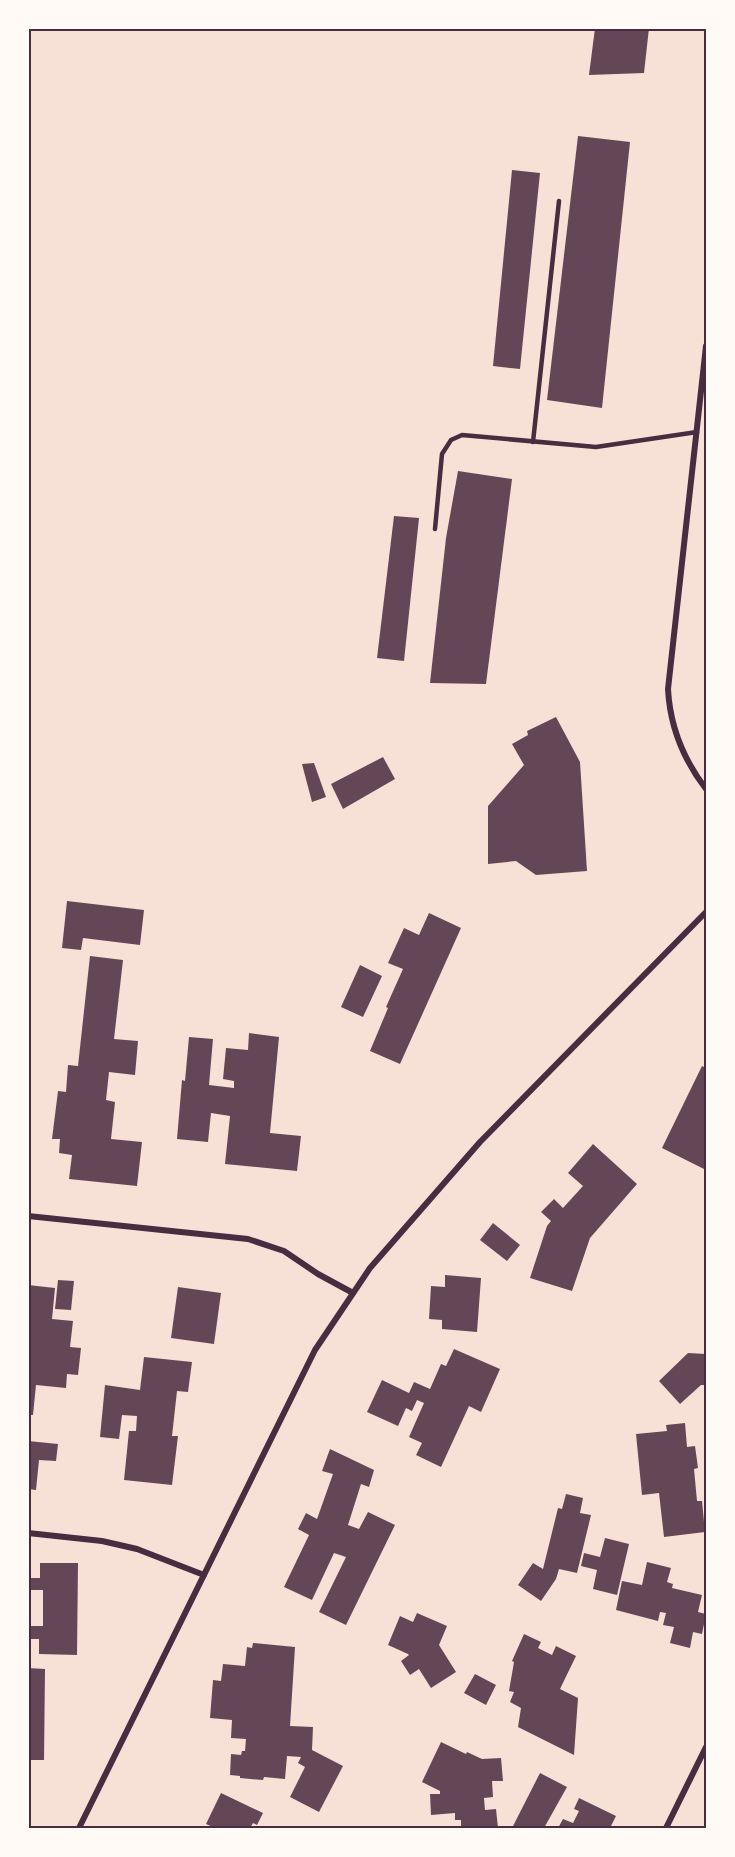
<svg xmlns="http://www.w3.org/2000/svg" width="735" height="1857" font-family="'Archivo Narrow',sans-serif">
<style>
.building{fill:#644757}
.lines{fill:none;stroke-linecap:round;stroke-linejoin:round}
.service{stroke:#4a2c40;stroke-width:4.5}
.minor{stroke:#4a2c40;stroke-width:6}
.neatline{fill:none;stroke:#4a2c40;stroke-width:2}
</style>
<rect width="100%" height="100%" fill="#f7e1d7"/>
<g class="building">
<path d="M595,28h54l-5,45 -55,2z"/>
<path d="M578,136l52,6 -28,266 -55,-8z"/>
<path d="M512,170l28,3 -20,196 -27,-3z"/>
<path d="M458,471l54,8 -26,205 -56,-1 16,-145z"/>
<path d="M394,516l25,2 -15,143 -27,-3z"/>
<path d="M556,717l24,45 7,109 -51,4 -20,-14 -28,3v-58l36,-41 -12,-21 16,-9 -1,-4z"/>
<path d="M383,757l12,22 -52,30 -12,-25z"/>
<path d="M314,763l12,34 -14,5 -10,-38z"/>
<path d="M67,901l77,9 -4,35 -57,-7 -2,12 -19,-2z"/>
<path d="M429,913l32,15 -61,136 -30,-13 18,-43 -2,-1 17,-38 -15,-6 16,-35 15,7z"/>
<path d="M90,956l33,4 -9,79 24,2 -3,34 -26,-3 -3,28 9,2 -4,37 31,3 -5,44 -68,-7 3,-24 -13,-2 1,-14h-8l6,-48 8,1 2,-27 10,1z"/>
<path d="M360,965l22,11 -19,41 -22,-10z"/>
<path d="M249,1033l30,4 -9,96 31,3 -4,35 -72,-7 5,-48 -19,-3 -3,29 -31,-3 5,-59 3,1 4,-44 24,2 -4,46 25,3v-7l-11,-2 3,-31 22,2z"/>
<path d="M702,1066l4,2v102l-44,-22z"/>
<path d="M593,1144l44,40 -47,54 -18,53 -42,-13 17,-52 4,-5 -10,-9 13,-13 9,9 20,-22 -15,-13z"/>
<path d="M493,1223l27,22 -13,16 -27,-21z"/>
<path d="M445,1275l36,3 -4,54 -35,-3v-9l-13,-1 2,-33 14,1z"/>
<path d="M58,1280l16,1 -3,29 -16,-1z"/>
<path d="M28,1285l27,3 -3,31 21,2 -3,26 11,1 -3,27 -11,-1 -1,14 -30,-3 -3,30h-5z"/>
<path d="M178,1287l43,6 -7,51 -43,-6z"/>
<path d="M454,1349l46,20 -19,43 -12,-6 -28,61 -25,-12 6,-12 -13,-6 15,-34 -7,-3 -5,11 -6,-3 -8,18 -31,-14 15,-32 27,13 5,-11 16,7 11,-25 5,2z"/>
<path d="M688,1353l18,1v31h-5l-21,19 -21,-23z"/>
<path d="M144,1357l48,5 -4,30 -11,-1 -5,45h6l-6,49 -48,-5 5,-49h7l1,-15 -15,-1 -3,24 -19,-2 5,-52 35,5z"/>
<path d="M685,1423l2,24 8,-1 3,22 -4,1 3,32h5l3,31 -41,5 -5,-44 -17,2 -6,-61 31,-3 -1,-6z"/>
<path d="M28,1441l30,3 -2,17 -17,-1 -3,30 -8,-1z"/>
<path d="M330,1449l44,21 -5,17 -8,-3 -13,41 11,4 9,-17 27,13 -49,100 -27,-13 27,-55 -12,-4 -22,47 -28,-13 25,-52 -11,-6 8,-16 11,6 16,-45 -11,-3z"/>
<path d="M566,1494l17,4 -3,15 11,2 -14,58 -18,-4 -3,10 -15,22 -23,-16 15,-22 10,6 15,-61 4,1z"/>
<path d="M605,1538l24,6 -12,51 -24,-6 4,-19 -16,-4 3,-13 16,4z"/>
<path d="M647,1562l24,6 -4,14 6,2 -1,4 30,7 -4,17 8,2 -4,20 -9,-2 -3,16 -20,-5 4,-16 -11,-2 3,-12 -6,-1 -2,9 -42,-11 6,-29 20,4z"/>
<path d="M40,1563h38l-1,92 -38,-1v-15h-11v-13h15v-36h-15v-12h12z"/>
<path d="M417,1613l30,13 -8,19 17,27 -25,16 -12,-19 -9,6 -9,-14 8,-6 -1,-1 -20,-9 12,-29 13,6z"/>
<path d="M524,1634l17,8 -3,6 14,7 4,-9 20,10 -16,33 18,9 -4,57 -56,-28 3,-19 -11,-6 4,-10 -5,-1 5,-29 -2,-1z"/>
<path d="M253,1643l42,4 -5,79 23,1 -1,23 31,16 -24,46 -29,-15 15,-30 -7,-4 3,-6 -14,-1 -2,23 -21,-2 -1,3 -23,-2v-2l-10,-1 1,-21 10,1 1,-4h3l1,-12 -15,-1 1,-18 -22,-2 3,-38 8,1 2,-17 22,2 2,-19 5,1z"/>
<path d="M28,1668l17,1 -1,91h-16z"/>
<path d="M475,1674l21,11 -10,20 -22,-12z"/>
<path d="M441,1742l25,12 1,-2 15,7 19,-1 2,23h-11l1,16 -9,1 1,12 11,-1 2,19h-37v-8h-6v-7l-24,2 -1,-21h10v-3l-18,-9z"/>
<path d="M540,1773l27,14 -23,41h-32z"/>
<path d="M221,1793l42,20 -6,12 -4,-2 -3,5h-35l-9,-4z"/>
<path d="M579,1798l37,18 -6,12h-52l5,-9 10,4 6,-12 -5,-2z"/>
</g>
<g class="lines">
<g class="service">
<path d="M533,442l26,-241"/>
<path d="M435,529l7,-75 9,-14 11,-5 134,12 101,-15"/>
</g>
<g class="minor">
<path d="M706,346l-38,343c2,38 15,70 38,100"/>
<path d="M28,1216l220,23 36,12 34,23 35,19"/>
<path d="M28,1533l74,8 35,8 67,26"/>
<path d="M79,1828l236,-478 55,-82 110,-126 226,-230"/>
<path d="M666,1828l40,-81"/>
</g>
</g>
<rect width="735" height="1857" fill="none" stroke="#fffaf5" stroke-width="60"/>
<rect x="30" y="30" width="675" height="1797" class="neatline"/>
</svg>
